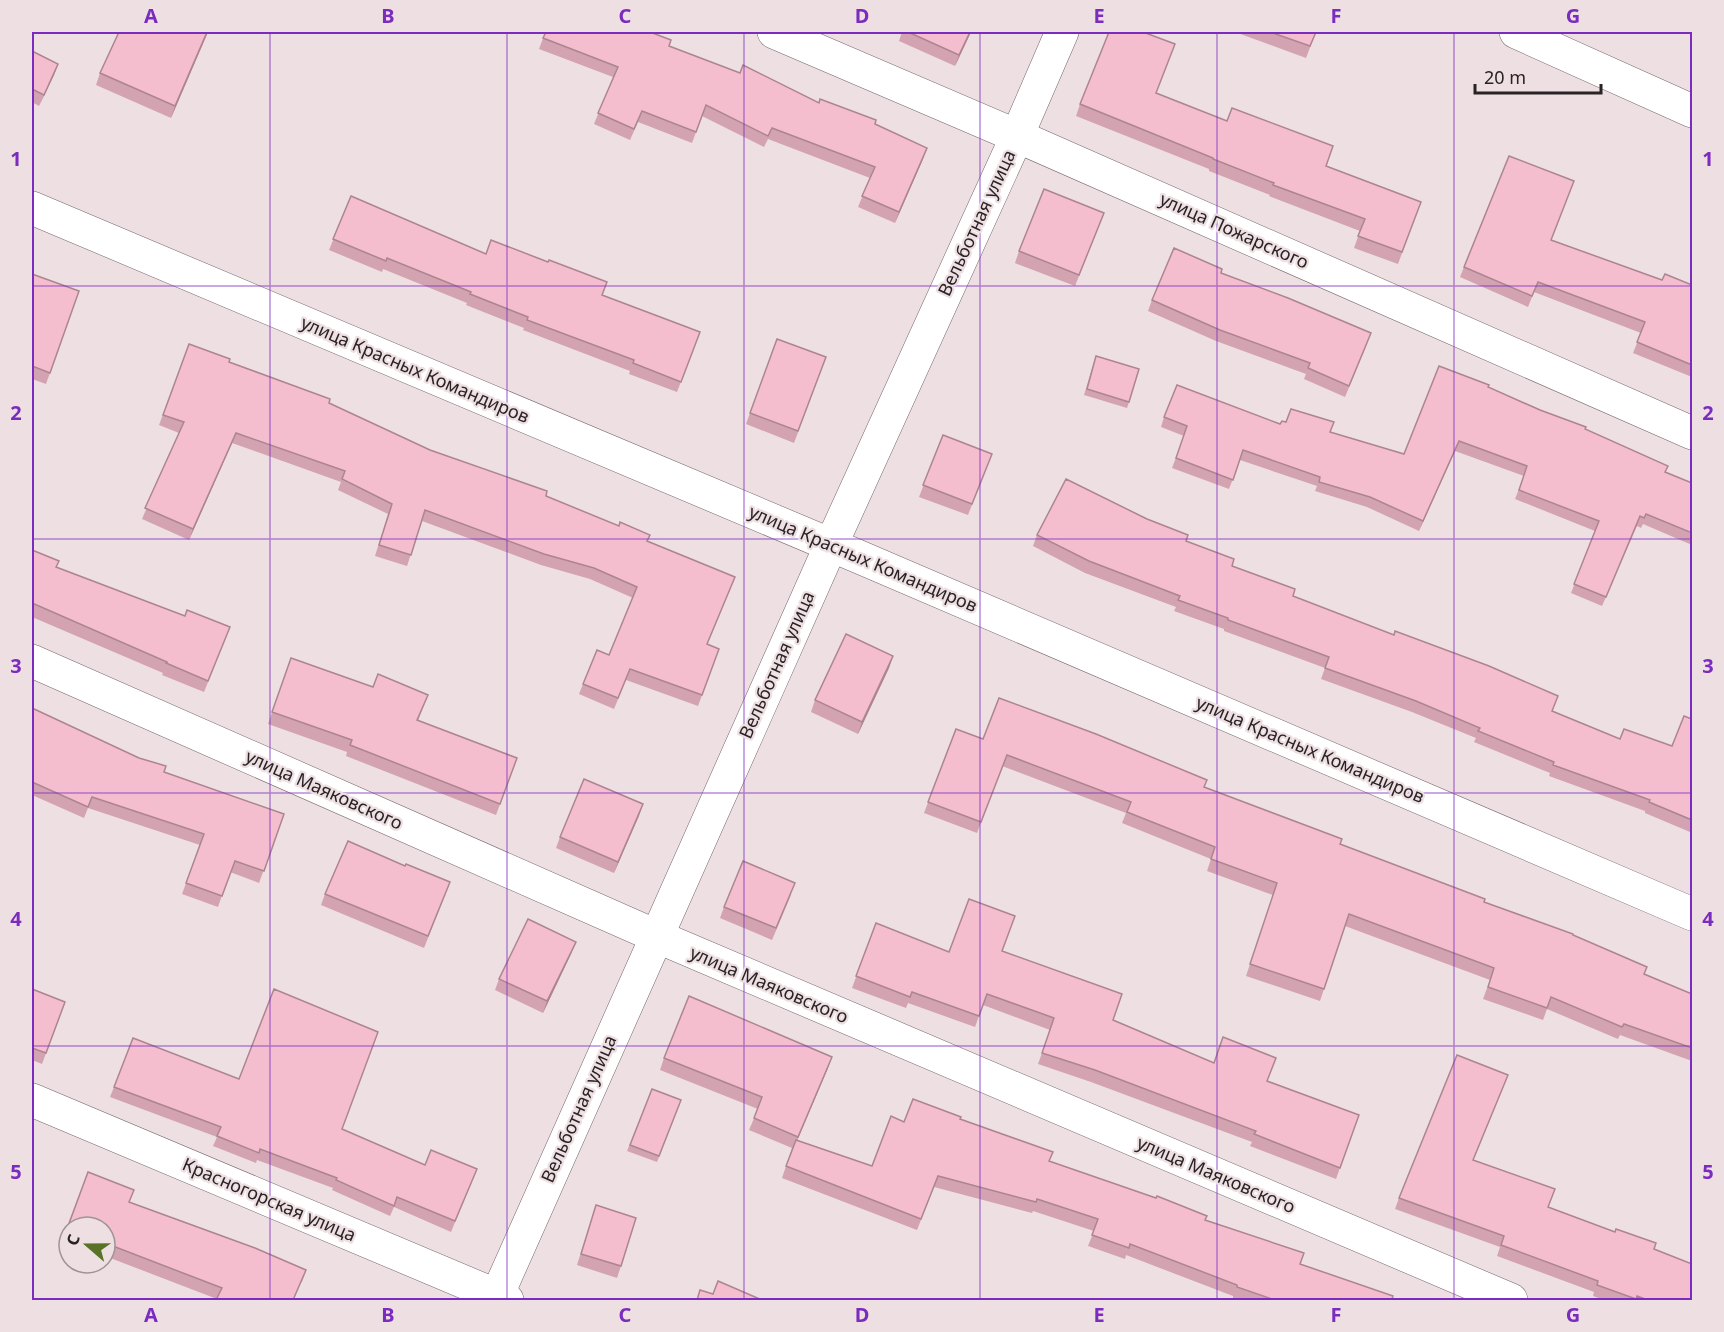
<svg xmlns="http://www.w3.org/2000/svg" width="1724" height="1332" font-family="'Noto Sans',sans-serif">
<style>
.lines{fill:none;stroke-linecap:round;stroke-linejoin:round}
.minor-casing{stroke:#75686c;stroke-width:34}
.tertiary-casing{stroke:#75686c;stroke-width:34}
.minor{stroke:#fff;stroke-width:33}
.tertiary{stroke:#fff;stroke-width:33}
.wall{fill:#d3a3b2}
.shaded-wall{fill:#ac8591}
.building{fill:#f5becf;stroke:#ac8591;stroke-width:1.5}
.grid{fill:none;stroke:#7b2cbf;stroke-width:1.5;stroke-opacity:0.55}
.labels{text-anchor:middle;stroke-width:4.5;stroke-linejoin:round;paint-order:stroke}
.street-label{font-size:18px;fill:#292325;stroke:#eedfe3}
.neatline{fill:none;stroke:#7b2cbf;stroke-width:2}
.grid-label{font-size:20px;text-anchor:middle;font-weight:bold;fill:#7b2cbf}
</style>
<rect width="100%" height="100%" fill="#eedfe3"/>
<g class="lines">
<defs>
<g id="minor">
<path d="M774,32l243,104 675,297"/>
<path d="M1516,32l176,79"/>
<path d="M32,661l624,275 855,364"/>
<path d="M32,1100l475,200"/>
<path d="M495,1300l336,-755"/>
</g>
<g id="tertiary">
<path d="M32,208l825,348 835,358"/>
<path d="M831,545l186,-409 45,-104"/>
</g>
</defs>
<use href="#minor" class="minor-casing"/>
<use href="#tertiary" class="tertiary-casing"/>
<use href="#minor" class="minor"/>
<use href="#tertiary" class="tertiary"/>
</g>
<g class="wall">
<path d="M208,32l-37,86 -75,-33 4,-12z"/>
<path d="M540,32h110l19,14 206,78 48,35 -28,64 -37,-16 12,-29 -102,-39 -4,8 -62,-31 -10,27 -54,-21 -8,18 -36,-16 19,-47 -74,-28 6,-16z"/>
<path d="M902,32h69l-16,34 -56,-25z"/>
<path d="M1235,32h81l-10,26z"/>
<path d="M32,51l26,13 -4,11 -15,31 -7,-4z"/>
<path d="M1156,93l170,73 95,36 -23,62 -44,-16 6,-17 -91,-35 1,-1 -61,-24v-2l-133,-53 4,-12z"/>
<path d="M351,196l135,58 116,41 98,37 -23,60 -48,-18 1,-3 -107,-41 1,-2 -58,-23 1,-2 -84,-34 -1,3 -53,-22z"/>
<path d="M1104,213l-29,73 -60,-23 4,-12z"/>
<path d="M1551,240l111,40 30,5v92l-59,-24 8,-20 -107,-41 -6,15 -68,-30 4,-10z"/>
<path d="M1221,273l146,71 -22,53 -41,-18 2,-5 -90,-33 -68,-30 4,-11z"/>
<path d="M32,274l47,17 -33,93 -14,-5z"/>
<path d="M777,339l49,18 -32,86 -48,-19z"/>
<path d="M189,344l40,18 100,41 101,47 116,46 101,45 88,36 -28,68 12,4 -21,57 -72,-26 -12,29 -35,-15 4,-10 26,-29 24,-57 -43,-19 -49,-14 -119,-44 -15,45 -32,-10 13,-42 -50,-24 3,-8 -109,-39 -43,97 -47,-21 37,-86 -20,-8z"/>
<path d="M1094,362l35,40 -2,6 -43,-13z"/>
<path d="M1488,387l97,42 81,43 26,11v62l-49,-21 -2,4 -4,-2 -35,80 -31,-13 24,-62 -80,-32 9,-23 -69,-25 -36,80 -52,-24 -52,-16 2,-5 -77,-26 -11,29 -57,-21 12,-32 -23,-9 3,-10 116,7 6,-2 44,10 74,22z"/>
<path d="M943,435l49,19 -24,61 -49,-18z"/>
<path d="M1037,535l149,6 46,25 61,30 259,115 68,28 52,7 20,-27v108l-2,5 -45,-19v-2l-96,-35 1,-3 -76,-31 2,-4 -64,-26 -91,-33 4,-11 -101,-37v-2l-50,-18 2,-4 -91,-34 -52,-27z"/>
<path d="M32,550l24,17 129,49 45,11 -26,65 -42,-17 1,-2 -131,-56z"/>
<path d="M893,656l-4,12 -31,66 -47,-22 4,-12z"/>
<path d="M291,658l82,29 55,8 -10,26 99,37 -21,57 -150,-59 1,-4 -79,-28z"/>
<path d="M32,708l132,64 120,42 -25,69 -29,-11 -12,35 -36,-13 18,-49 -112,-37 -4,10 -52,-23z"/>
<path d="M956,729l27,10 221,48 136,57 144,58 89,33 72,39 47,20v67l-72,-26 -2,4 -71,-30 -4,11 -60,-21 7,-19 -145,-54 -25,75 -74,-25 27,-81 -66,-24 4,-12 -89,-36 4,-10 -124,-47 -25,67 -53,-20z"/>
<path d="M643,804l-29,69 -58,-25 4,-11z"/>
<path d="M446,893l-22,55 -103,-43 4,-11z"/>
<path d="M791,895l-19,45 -52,-22 4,-11z"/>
<path d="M876,923l73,29 53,-1 111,69 101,43 54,18 91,34 -23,64 -86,-33 2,-4 -161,-60 -53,-18 12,-34 -67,-25 -8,22 -67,-24 -2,5 -54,-20z"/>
<path d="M571,954l-28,59 -48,-23 4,-11z"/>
<path d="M32,989l33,13 -23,62 -10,-4z"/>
<path d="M664,1058l164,10 -31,72 75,26 32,-44 56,-3 89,42 156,59 95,44 96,36h-157l-6,-2v-2l-107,-41 -1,4 -37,-13 6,-15 -61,-20 -1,2 -98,-26 -17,43 -135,-52 10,-30 -43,-18 9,-21 -98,-39z"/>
<path d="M1508,1075l-35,86 75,46 106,42 38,51h-88l-11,-4 1,-4 -97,-36 3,-9 -105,-38 4,-11z"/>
<path d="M114,1087l228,42 83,36 52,4 -26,63 -57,-25 -4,9 -58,-26 1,-2 -76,-28 -1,3 -43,-17 4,-9 -107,-40z"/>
<path d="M652,1089l29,11 -24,62 -30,-11z"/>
<path d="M88,1172l41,30 177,68 -4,12 -85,17 -112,-43v-29h-36v16l-7,-3z"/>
<path d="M596,1205l25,61 -4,12 -40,-13z"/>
</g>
<g class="shaded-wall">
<path d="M207,32h1l-37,86 4,-12z"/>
<path d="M970,32h1l-16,34 4,-11z"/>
<path d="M58,64l-4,11 -15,31 5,-11z"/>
<path d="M927,148l-4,11 -28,64 4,-11z"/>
<path d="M236,433l-4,10 -43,97 4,-11z"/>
<path d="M1459,441l-4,10 -36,80 4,-10z"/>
<path d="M893,656l-4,12 -31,66 4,-12z"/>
<path d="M643,804l-4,12 -25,57 4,-11z"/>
<path d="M576,942l-5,12 -28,59 4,-12z"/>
<path d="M832,1057l-4,11 -34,80 4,-11z"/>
</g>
<g class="building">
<path d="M119,32h88l-32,74 -75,-33z"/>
<path d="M546,32h104l21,8 -2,6 71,27 3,-8 76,38 1,-4 56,21 -1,4 52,24 -28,64 -37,-16 13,-29 -103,-39 -4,8 -62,-31 -10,27 -54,-21 -8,18 -36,-16 20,-46 -75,-29z"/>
<path d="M908,32h62l-11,23z"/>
<path d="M1109,32h34l32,12 -19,49 71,28 5,-13 101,38 -7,20 95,36 -19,50 -44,-16 7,-17 -92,-34 1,-2 -61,-24v-1l-133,-54z"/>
<path d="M1270,32h46l-6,14z"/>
<path d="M32,51l26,13 -14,31 -12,-6z"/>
<path d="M1509,156l65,25 -23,59 111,40 3,-6 27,11v80l-55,-23 8,-20 -107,-40 -6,14 -68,-29z"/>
<path d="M1044,189l60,24 -25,62 -60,-24z"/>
<path d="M351,196l135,58 5,-14 57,22 1,-2 58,22 -5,13 98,37 -19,50 -48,-19 1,-3 -107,-40 1,-3 -58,-23 1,-2 -84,-34 -1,3 -53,-22z"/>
<path d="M1174,248l48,21 -1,4 67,25 83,35 -22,53 -41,-18 2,-5 -90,-33 -68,-30z"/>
<path d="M32,274l47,17 -29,82 -18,-7z"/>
<path d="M777,339l49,18 -28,74 -48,-18z"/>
<path d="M189,344l41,15 -1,3 101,37 -1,4 101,47 117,41 -1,5 73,30 1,-4 30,13 -3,6 88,36 -28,67 12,5 -17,46 -72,-26 -12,29 -35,-14 14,-34 12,5 28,-68 -43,-19 -50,-14 -119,-44 -14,45 -32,-10 13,-41 -50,-25 3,-8 -109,-38 -43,96 -48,-21 39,-86 -21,-7z"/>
<path d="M1096,356l43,13 -10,33 -42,-13z"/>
<path d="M1439,366l50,19 -1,2 52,23 46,17 -1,2 83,37 -3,6 27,11v50l-46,-19 -2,4 -4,-2 -34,81 -32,-13 25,-63 -80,-31 8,-24 -68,-25 -36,80 -53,-24 -51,-15 1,-5 -77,-27 -10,30 -57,-22 11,-32 -23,-9 13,-32 103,39 2,-3 4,1 5,-13 43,13 -4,10 74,22z"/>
<path d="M943,435l49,19 -20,50 -49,-19z"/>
<path d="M1066,479l81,40 41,16 -2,6 48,18 -2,7 63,23 -2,7 101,39 1,-4 94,35 69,30 -6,15 68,28 4,-10 48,17 12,-30 8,3v101l-43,-18 1,-2 -97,-35 1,-3 -76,-31 2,-3 -64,-27 -91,-33 4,-11 -101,-37v-2l-50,-18 2,-4 -91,-35 -52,-26z"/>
<path d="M32,550l27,11 -3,6 129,49 2,-6 43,17 -22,54 -42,-18 1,-1 -135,-59z"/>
<path d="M846,634l47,22 -31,66 -47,-22z"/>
<path d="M291,658l82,29 5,-13 50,21 -11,25 100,38 -17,46 -150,-59 2,-5 -80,-28z"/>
<path d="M999,698l97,36 111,46 -3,7 138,52 -2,5 145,55 -1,3 89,32v1l74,32 -3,7 48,20v54l-68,-24 -2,3 -71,-30 -4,11 -59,-21 6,-19 -145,-54 -25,75 -74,-25 27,-81 -66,-24 4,-12 -88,-35 4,-10 -124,-47 -26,67 -53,-20 28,-73 27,10z"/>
<path d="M32,708l107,50 27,8 -2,6 120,42 -20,57 -29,-10 -13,35 -36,-13 18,-49 -112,-37 -4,10 -56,-25z"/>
<path d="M584,779l59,25 -25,58 -58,-25z"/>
<path d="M348,841l57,25 1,-2 44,18 -22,54 -103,-42z"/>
<path d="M743,861l52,22 -19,45 -52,-21z"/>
<path d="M969,899l46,17 -13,35 120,43 -9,26 101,43 9,-26 53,21 -9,23 92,34 -19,53 -86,-34 2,-3 -161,-61 -53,-17 12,-35 -67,-24 -8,22 -67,-24 -2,5 -54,-21 20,-53 73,29z"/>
<path d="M528,919l48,23 -29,59 -48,-22z"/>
<path d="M32,989l33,13 -19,51 -14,-5z"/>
<path d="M274,989l104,43 -36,97 83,36 6,-15 46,19 -22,52 -58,-24 -3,9 -58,-26 1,-2 -77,-29 -1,4 -42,-17 4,-9 -107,-40 19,-49 106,41z"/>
<path d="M689,996l143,61 -34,80 -44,-19 8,-21 -98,-39z"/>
<path d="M1457,1055l51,20 -35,85 82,29 -7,18 67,25 1,-3 40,14 -2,6 38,15v36h-44l-11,-4 -1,3 -39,-14 1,-4 -97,-36 3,-9 -105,-38z"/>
<path d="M652,1089l29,11 -22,56 -29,-11z"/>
<path d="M913,1099l48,18 -1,2 93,33 -4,9 107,37 1,-2 50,20 -2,4 99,33 -4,11 93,32 -1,3 4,1h-121l-38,-13v-2l-107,-41 -1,4 -37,-13 6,-16 -61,-20 -1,3 -98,-26 -17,43 -135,-53 10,-26 76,26 19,-50 13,6z"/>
<path d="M88,1172l46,18 -5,12 126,46 51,22 -13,30h-77l6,-12 -117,-45v-16h-36v3l-2,-1z"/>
<path d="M596,1205l40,13 -15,48 -40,-12z"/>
<path d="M718,1281l44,19h-65l3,-10 13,4z"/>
</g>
<path class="grid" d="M270,32v1268M507,32v1268M744,32v1268M980,32v1268M1217,32v1268M1454,32v1268M32,286h1660M32,539h1660M32,793h1660M32,1046h1660"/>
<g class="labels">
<g class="street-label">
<text transform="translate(977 223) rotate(-65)" y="6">Вельботная улица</text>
<text transform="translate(1234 231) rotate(24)" y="6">улица Пожарского</text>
<text transform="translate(415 370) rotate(23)" y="6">улица Красных Командиров</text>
<text transform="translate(863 559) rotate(23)" y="6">улица Красных Командиров</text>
<text transform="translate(777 665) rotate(-66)" y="6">Вельботная улица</text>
<text transform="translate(1310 750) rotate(23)" y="6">улица Красных Командиров</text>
<text transform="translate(324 790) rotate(24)" y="6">улица Маяковского</text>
<text transform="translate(769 985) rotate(23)" y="6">улица Маяковского</text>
<text transform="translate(579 1109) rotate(-66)" y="6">Вельботная улица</text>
<text transform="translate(1216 1175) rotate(23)" y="6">улица Маяковского</text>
<text transform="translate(269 1200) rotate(23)" y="6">Красногорская улица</text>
</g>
</g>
<rect width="1724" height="1332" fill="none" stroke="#eedfe3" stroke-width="66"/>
<g transform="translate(87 1245) rotate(290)"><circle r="28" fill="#eedfe3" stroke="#9f9497" stroke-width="1.5"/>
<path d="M0-4.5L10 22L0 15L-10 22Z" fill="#587226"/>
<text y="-9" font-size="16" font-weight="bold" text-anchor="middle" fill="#292325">С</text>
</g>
<path d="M1475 84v9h126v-9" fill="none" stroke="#292325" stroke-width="3"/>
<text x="1484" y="84" font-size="18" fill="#292325" stroke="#eedfe3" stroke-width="4.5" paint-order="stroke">20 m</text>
<rect x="33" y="33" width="1658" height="1266" class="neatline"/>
<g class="grid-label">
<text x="151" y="23">A</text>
<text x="388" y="23">B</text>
<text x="625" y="23">C</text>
<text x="862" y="23">D</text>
<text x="1099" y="23">E</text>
<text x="1336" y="23">F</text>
<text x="1573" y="23">G</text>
<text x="16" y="166">1</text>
<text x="1708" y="166">1</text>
<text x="16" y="420">2</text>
<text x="1708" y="420">2</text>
<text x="16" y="673">3</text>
<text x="1708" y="673">3</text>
<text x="16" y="926">4</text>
<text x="1708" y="926">4</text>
<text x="16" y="1179">5</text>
<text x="1708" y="1179">5</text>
<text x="151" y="1322">A</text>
<text x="388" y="1322">B</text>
<text x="625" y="1322">C</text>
<text x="862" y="1322">D</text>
<text x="1099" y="1322">E</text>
<text x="1336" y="1322">F</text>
<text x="1573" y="1322">G</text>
</g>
</svg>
